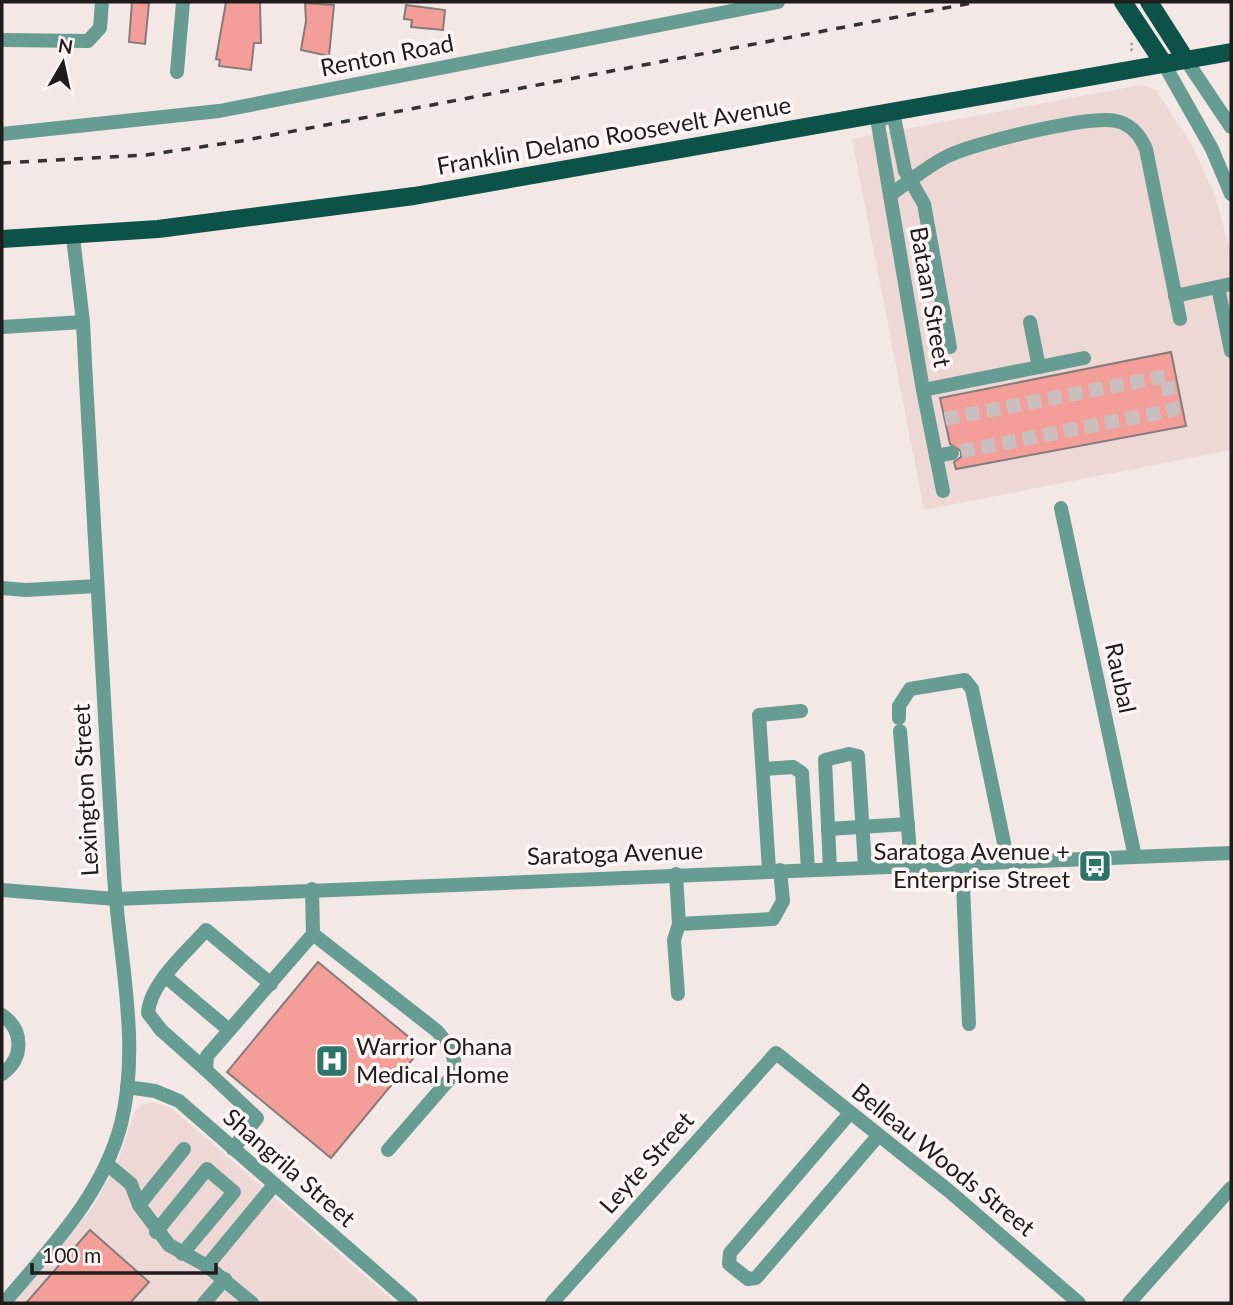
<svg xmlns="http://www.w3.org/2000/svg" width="1233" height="1305" font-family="Lato,sans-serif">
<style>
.built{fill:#edd8d6}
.building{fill:#f49e9a;stroke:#867b7b;stroke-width:2}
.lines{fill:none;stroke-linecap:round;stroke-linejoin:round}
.minor-tunnel{stroke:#cabfbe;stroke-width:14;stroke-dasharray:14 7;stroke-linecap:butt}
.path{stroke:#928a8a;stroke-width:2.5;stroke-dasharray:2 5;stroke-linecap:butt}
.minor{stroke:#669c92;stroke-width:14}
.major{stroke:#0c5249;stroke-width:18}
.rail{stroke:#363131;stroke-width:3.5;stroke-dasharray:9 9;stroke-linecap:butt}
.labels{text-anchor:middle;stroke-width:7;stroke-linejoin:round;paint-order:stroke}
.street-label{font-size:24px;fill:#201c1c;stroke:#fef7f6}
.poi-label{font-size:24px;fill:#201c1c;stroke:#fef7f6;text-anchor:end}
</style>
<rect width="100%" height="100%" fill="#f4e8e7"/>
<g class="built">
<path d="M1141,85l15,5 36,55 23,51 16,57v197l-307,60 -72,-371z"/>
<path d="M152,1102l18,5 226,196h-382l79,-96 26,-48 15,-46 7,-8z"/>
</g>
<g class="building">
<path d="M132,2l17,1 -4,41 -16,-2z"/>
<path d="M226,2h34l1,41h-7l-3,27 -32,-4 1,-6 -4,-1z"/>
<path d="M305,3l29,2 -5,51 -28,-6 5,-29z"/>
<path d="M406,5l39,5 -2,20 -32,-3 1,-7 -8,-1z"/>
<path d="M1171,352l15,74 -230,43 -2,-7 7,-5v-6l-11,-7 -10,-46z"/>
<path d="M318,962l104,86 -91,110 -104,-86z"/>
<path d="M90,1230l59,52 -19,21h-104z"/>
</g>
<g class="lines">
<path class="minor-tunnel" d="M945,419l221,-43 7,34 -221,43"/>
<path class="path" d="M1132,43l-2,6 5,2"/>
<g class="minor">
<path d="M2,40l86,1 12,-13 2,-26"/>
<path d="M1186,60l45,67"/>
<path d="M1164,64l48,85 19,45"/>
<path d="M177,72l6,-70"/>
<path d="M2,134l217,-23 559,-109"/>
<path d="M890,195c19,-13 37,-29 58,-39 25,-13 142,-41 168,-35 15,3 24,14 30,28l34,170"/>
<path d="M1218,287l13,64"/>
<path d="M1175,296l56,-12"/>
<path d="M1030,322l9,45"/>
<path d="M2,327l81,-5"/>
<path d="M923,390l161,-32"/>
<path d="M936,456l16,-3"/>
<path d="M943,491l-20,-101 -45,-266 9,-10 8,8 10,49 19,33 26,143"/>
<path d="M1061,508l74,349"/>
<path d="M2,588l24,2 71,-4"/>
<path d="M899,718v-12l11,-17 55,-9 7,9 36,173"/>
<path d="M900,731l11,134"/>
<path d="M764,769l29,-2 9,6 6,96"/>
<path d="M828,829l80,-5"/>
<path d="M962,863l7,161"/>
<path d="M830,869l-5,-109 24,-6 9,2 7,111"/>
<path d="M769,870l-10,-155 42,-4"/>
<path d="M676,874l3,50 94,-5 10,-18 -3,-31"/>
<path d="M312,889l1,45 124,97c12,14 21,25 16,44l-65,75"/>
<path d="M2,890l114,9 1115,-46"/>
<path d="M166,977l63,53"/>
<path d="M678,994l-4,-54 5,-16"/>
<path d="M2,1015c22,15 22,43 0,59"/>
<path d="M206,1070l-45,-40 -13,-17c2,-30 39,-61 58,-83l65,54"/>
<path d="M127,1087l28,4 24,10 232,202"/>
<path d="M850,1113l-120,140 -1,11 19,15 8,-1 122,-142"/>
<path d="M233,1149l24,-31 -51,-48 1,-14 106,-122"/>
<path d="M107,1164l24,20 8,21 30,40 38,21"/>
<path d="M139,1205l45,-56"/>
<path d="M156,1232l51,-63 27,23 -52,62"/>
<path d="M4,1303c47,-56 98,-107 117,-179 20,-80 -2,-167 -7,-248 -11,-184 -22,-369 -31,-554l-10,-85"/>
<path d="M204,1303l21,-24"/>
<path d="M252,1303l-45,-37 67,-81"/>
<path d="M552,1303l224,-250 173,138 130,112"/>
<path d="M1129,1303l102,-115"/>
</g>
<g class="major">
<path d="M1123,2l41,62"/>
<path d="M1149,2l37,58"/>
<path d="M2,239l156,-10 256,-33 817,-144"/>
</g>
<path class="rail" d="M2,163l144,-8 95,-14 736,-139"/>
</g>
<defs>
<symbol id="bus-square" viewBox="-11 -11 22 22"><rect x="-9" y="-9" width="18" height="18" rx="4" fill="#2d7469" stroke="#fef7f6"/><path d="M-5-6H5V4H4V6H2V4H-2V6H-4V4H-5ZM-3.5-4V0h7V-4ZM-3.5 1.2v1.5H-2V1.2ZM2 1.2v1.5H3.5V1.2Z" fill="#fff"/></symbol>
<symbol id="hospital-square" viewBox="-11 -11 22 22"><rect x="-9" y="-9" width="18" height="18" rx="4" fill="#2d7469" stroke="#fef7f6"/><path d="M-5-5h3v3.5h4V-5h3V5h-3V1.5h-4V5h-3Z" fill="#fff"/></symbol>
</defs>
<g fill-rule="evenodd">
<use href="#bus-square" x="1076" y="847" width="38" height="38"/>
<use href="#hospital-square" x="313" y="1042" width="38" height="38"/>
</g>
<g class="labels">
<g class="street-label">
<text transform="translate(387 56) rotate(-11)" y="8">Renton Road</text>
<text transform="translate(614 136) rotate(-10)" y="8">Franklin Delano Roosevelt Avenue</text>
<text transform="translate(930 297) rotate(80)" y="8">Bataan Street</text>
<text transform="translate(1120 678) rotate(78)" y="8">Raubal</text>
<text transform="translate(86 790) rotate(-93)" y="8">Lexington Street</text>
<text transform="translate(615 854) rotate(-2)" y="8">Saratoga Avenue</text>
<text transform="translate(943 1160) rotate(39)" y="8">Belleau Woods Street</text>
<text transform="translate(647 1163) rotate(-48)" y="8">Leyte Street</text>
<text transform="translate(289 1168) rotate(41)" y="8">Shangrila Street</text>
</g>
<g class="poi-label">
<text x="1070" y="860">Saratoga Avenue +<tspan x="1070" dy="28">Enterprise Street</tspan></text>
<text x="356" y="1055" text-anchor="start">Warrior Ohana<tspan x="356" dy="28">Medical Home</tspan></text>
</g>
</g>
<rect width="1233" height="1305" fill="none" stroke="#201c1c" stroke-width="7"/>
<g transform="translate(63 63) rotate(9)" stroke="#fef7f6" stroke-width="5" paint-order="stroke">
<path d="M0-5L12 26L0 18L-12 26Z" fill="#201c1c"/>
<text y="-10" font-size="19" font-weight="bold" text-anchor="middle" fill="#201c1c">N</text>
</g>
<path d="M32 1263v10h184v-10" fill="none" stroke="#201c1c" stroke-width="3.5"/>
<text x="42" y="1263" font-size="21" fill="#201c1c" stroke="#fef7f6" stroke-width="5" paint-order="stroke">100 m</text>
</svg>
